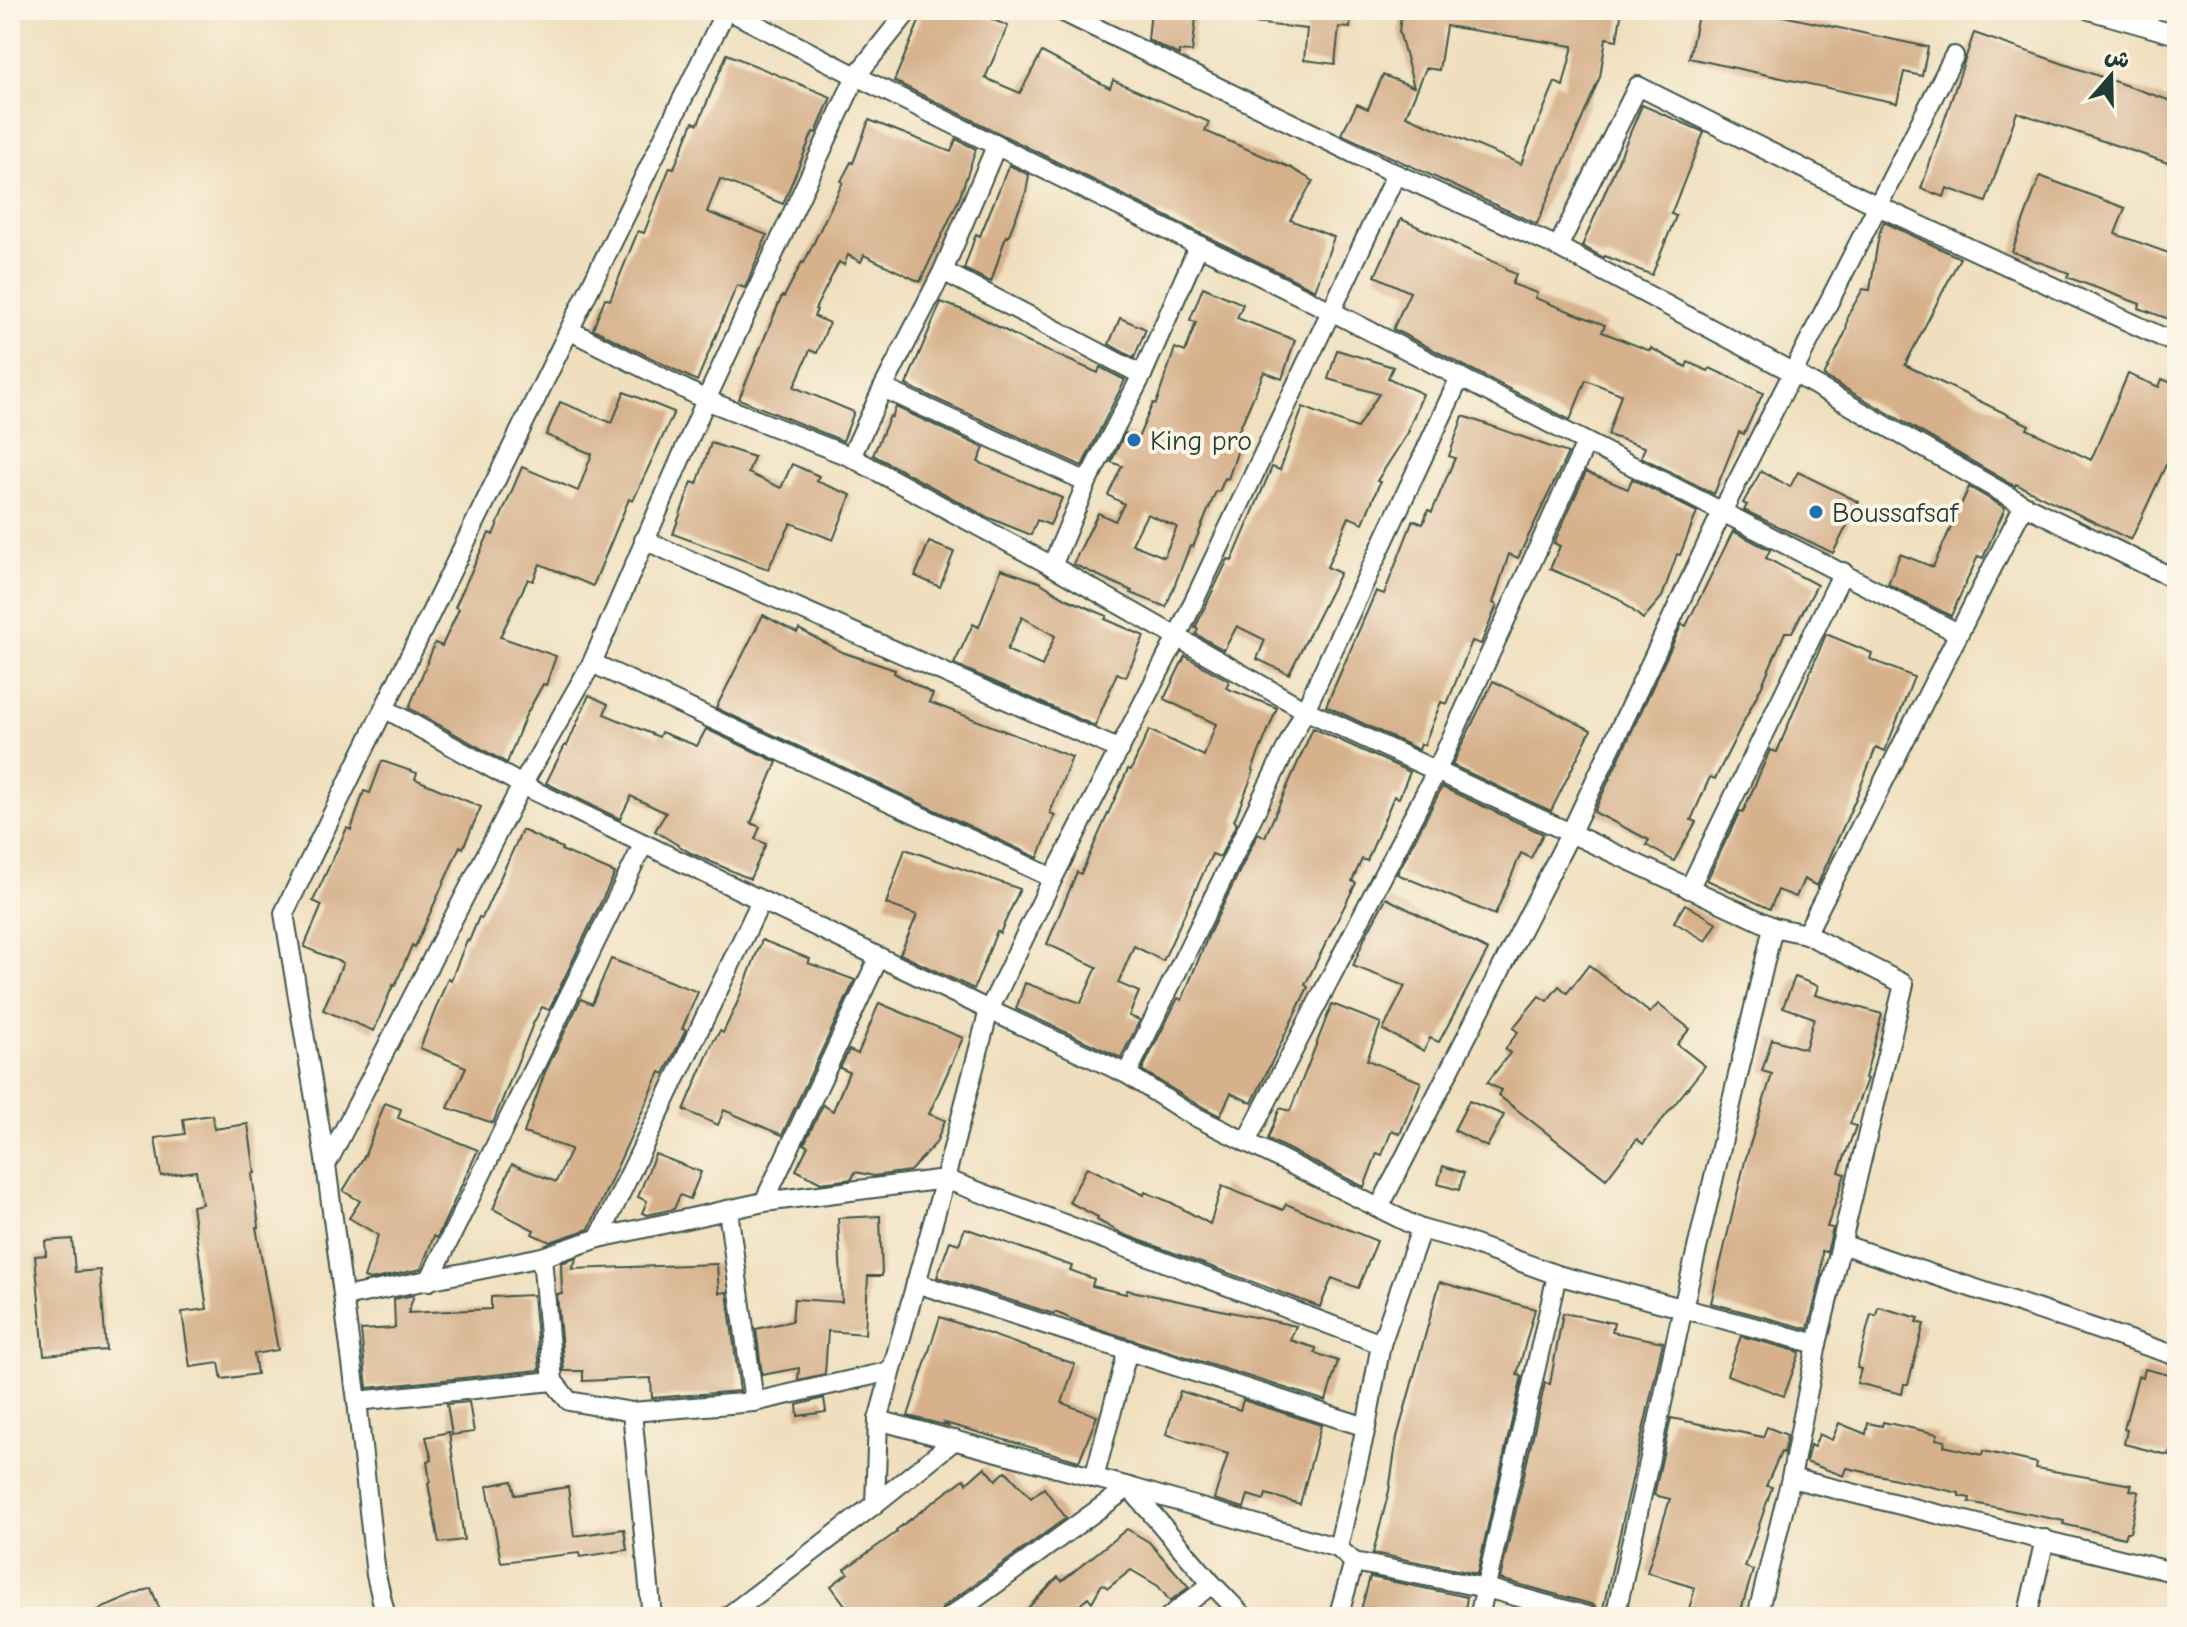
<svg xmlns="http://www.w3.org/2000/svg" width="2187" height="1627" font-family="'Comic Neue','Playpen Sans Arabic',sans-serif">
<style>
.building{fill:#d6b18c;fill-rule:evenodd}
.lines{fill:none;stroke-linecap:round;stroke-linejoin:round}
.street-casing{stroke:#3e5549;stroke-width:22}
.street{stroke:#fff;stroke-width:18}
.poi-dot{fill:#1f6fb2;stroke:#fcf5e5;stroke-width:3}
.labels{text-anchor:middle;stroke-width:8;stroke-linejoin:round;paint-order:stroke}
.poi-label{font-size:28px;fill:#1f3d34;stroke:#fcf5e5;text-anchor:start}
</style>
<rect width="100%" height="100%" fill="#fcf5e5"/>
<filter id="ink" filterUnits="userSpaceOnUse"><feTurbulence type="fractalNoise" baseFrequency=".0125" numOctaves="2"/><feDisplacementMap in="SourceGraphic" scale="16" xChannelSelector="R" yChannelSelector="G"/><feConvolveMatrix kernelMatrix="1 2 1 2 8 2 1 2 1" color-interpolation-filters="sRGB"/></filter>
<filter id="wash" filterUnits="userSpaceOnUse"><feTurbulence type="fractalNoise" baseFrequency=".006" numOctaves="4" result="noise"/><feDisplacementMap in="SourceGraphic" scale="32" xChannelSelector="R" yChannelSelector="G"/><feGaussianBlur stdDeviation="1.8" result="paint"/><feColorMatrix in="noise" values="0 0 0 0 0 0 0 0 0 0 0 0 0 0 0 0 0 1.4 0 .05"/><feComposite in="paint" operator="in"/></filter>
<g filter="url(#wash)">
<rect width="100%" height="100%" fill="#efdfbe"/>
<g id="blocks">
<g class="building">
<path d="M924,10h46l38,16 -23,52 35,15 22,-41 68,36 3,-8 96,42 -4,9 86,37 22,13 -23,39 44,17 -19,53 -421,-209z"/>
<path d="M1151,10h46l-5,42 -13,-1v4l-31,-15z"/>
<path d="M1245,10h106l-1,18 -11,-1 -4,37 -31,-4 3,-31 -63,-7z"/>
<path d="M1402,10h220l-5,30 -11,-2 -6,39 -63,147 -196,-90 16,-30 11,5 15,-34 31,12 -15,-56zM1446,26l127,20 -10,40 -8,-4 -34,82 -115,-48 20,-48 13,2z"/>
<path d="M1699,10h56l173,37 -6,29 -18,-4 -7,31 -208,-45z"/>
<path d="M1974,33l203,70v63l-160,-54 -31,90 -39,-14 -3,9 -23,-8z"/>
<path d="M727,54l104,43 -15,36 -3,-1 -30,72 -63,-25 -13,33 60,23 -22,53 -8,-3 -40,96 -104,-52 12,-31 5,2 28,-69 6,2 26,-66 4,1 19,-46 5,2z"/>
<path d="M1642,105l62,27 -33,82 5,2 -24,59 -47,-19 -1,2 -22,-12z"/>
<path d="M869,120l82,32 5,-13 20,10 -17,50 -39,83 -56,-27 -3,7 -13,-7 -4,10 -5,-3 -24,47 2,1 -3,6 15,7 -12,30 -7,-3 -16,37 60,25 -11,29 -104,-42 43,-103 2,1 18,-35 2,1 39,-81 -2,-1 10,-19 2,1z"/>
<path d="M1009,165l20,10 -3,17 -18,45 -2,-1 -15,46 -27,-13 12,-35 4,2z"/>
<path d="M2040,176l85,32 -10,26 62,22v66l-38,-14 1,-4 -73,-27 2,-4 -57,-21z"/>
<path d="M1401,219l106,49 -1,2 10,4 -4,10 25,9 -2,5 70,27 -3,7 48,19 1,-3 35,19 2,-5 20,9 2,-3 53,25 -19,41 -5,-2 -25,62 -73,-37 4,-10 -37,-12 13,-41 -35,-14 -16,40 -177,-91 17,-37 -35,-16z"/>
<path d="M1884,222l76,36 -55,107 124,60 -2,4 64,31 37,-86 31,13 3,-8 15,6v56l-46,99 -115,-56 -1,2 -191,-110 22,-45 2,-16 15,-26 7,1 9,-56z"/>
<path d="M1203,287l40,17 -6,14 58,22 -13,39 -18,-7 -31,72 6,3 -11,32 -3,-1 -6,14 -3,-1 -23,56 -3,-1 -24,61 -35,-14 1,-2 -59,-27 25,-51 17,8 9,-17 -16,-9 14,-29 -11,-4 14,-29 13,5 15,-35 3,1 19,-56 10,4 11,-30 -6,-2zM1147,514l30,13 -13,30 -32,-13z"/>
<path d="M941,302l35,13 51,27 71,31 2,-6 25,13 -43,86 -176,-81z"/>
<path d="M1120,318l26,11 -12,29 -25,-14z"/>
<path d="M1337,350l56,17 -5,11 35,16 -15,36 1,1 -32,50 3,1 -17,41 -14,-6 -22,50 13,6 -51,101 -32,-15 8,-19 -28,-14 -13,24 -28,-16 2,-5 -3,-1 33,-69 4,2 40,-94 8,3 23,-63 54,21 22,-34 -51,-15z"/>
<path d="M624,392l50,20 -41,89 -4,-2 -36,87 -53,-22 -7,17 -5,-2 -28,58 56,19 -10,29 -3,-1 -18,33 -18,46 -98,-55 26,-65 7,3 17,-37 -4,-2 34,-74 4,2 29,-68 56,24 14,-37 -46,-19 14,-33 52,21z"/>
<path d="M896,407l88,41 -6,14 84,36 -12,27 -13,-5 -6,15 -44,-18 -114,-62 17,-39 2,1z"/>
<path d="M1463,416l105,37 -50,105 -9,-4 -16,49 4,2 -16,39 -9,-3 -25,63 -6,-2 -17,43 -3,-1 -2,6 -93,-44 50,-115 8,3 29,-74 10,4 5,-14 4,2 23,-54 -6,-2z"/>
<path d="M711,443l43,14 -6,16 33,15 11,-24 27,12 -3,5 35,14 -18,45 -42,-17 -23,46 -95,-35 19,-52 5,2z"/>
<path d="M1761,471l29,16 8,-15 61,30 -26,51 -89,-43 3,-5 -4,-2z"/>
<path d="M1586,472l42,17 4,-10 65,33 -17,43 -3,-1 -15,43 -19,22 -25,-21 -68,-29 10,-23 -6,-3z"/>
<path d="M1969,487l36,21 -22,50 -5,-2 -27,60 -63,-32 12,-30 33,13z"/>
<path d="M1733,531l37,19 -4,8 51,27 -25,47h-7l-23,53 -47,94 -5,-2 -19,43 5,2 -22,39 -28,-16 3,-5 -55,-28 88,-188 4,2z"/>
<path d="M929,542l25,10 -14,35 -25,-11z"/>
<path d="M1001,569l38,13 28,17 40,17 -2,3 39,17 -18,41 -9,-4 -22,53 -141,-62 19,-40 6,3zM1022,617l33,19 -13,30 -35,-16z"/>
<path d="M763,615l34,18 2,-4 43,23 53,18 -1,3 39,21 -4,8 143,55 -22,56 5,2 -17,43 -322,-150z"/>
<path d="M1826,634l46,19 -2,6 44,18 -29,74 -9,-4 -20,51 -39,88 -13,-7 -8,18 -18,-7 -8,19 -63,-29 33,-69 3,1 27,-62 7,2z"/>
<path d="M1185,656l44,25 -3,7 51,20 -25,62 2,1 -20,50 3,2 -17,34 -8,-3 -49,107 -29,-15 -16,37 21,9 -10,24 11,4 -19,38 -105,-49 9,-26 56,20 16,-36 -50,-23 30,-72 4,2 47,-105 3,1 18,-40 55,26 12,-32 -52,-25z"/>
<path d="M1493,681l98,49 -40,81 -99,-46z"/>
<path d="M589,695l19,9 -4,10 55,23 2,-5 36,14 9,-17 71,33 -26,61 9,4 -5,12 11,5 -16,35 -59,-26 -36,-22 11,-18 -35,-17 -11,23 -74,-36 19,-38 2,1z"/>
<path d="M1313,728l97,44 -11,26 -5,-2 -27,65 -5,-2 -10,22 4,2 -51,102 3,2 -56,116 -21,-10 -11,23 -27,-14 -51,-32 36,-72 4,2 26,-64 50,-103 7,4z"/>
<path d="M382,761l35,12 -2,6 66,28 -18,41 -3,-2 -45,101 -3,-2 -17,41 -2,-1 -19,46 -51,-21 20,-47 -39,-16 18,-42 -9,-4 34,-73 4,2 13,-39 6,2z"/>
<path d="M1442,787l101,47 -12,24 -10,-5 -26,62 -98,-41z"/>
<path d="M522,830l40,18 -1,2 54,23 -66,137 -7,-3 -9,17 -40,99 -45,-15 18,-41 -46,-19 28,-70 3,2 16,-40 2,1 10,-24 3,1z"/>
<path d="M905,849l115,40 -20,44 -3,-2 -23,58 -74,-35 17,-39 -31,-11z"/>
<path d="M1386,898l102,52 -49,92 -9,-4 -6,13 -41,-21 22,-44 -52,-20 12,-29z"/>
<path d="M1685,904l32,19 -11,18 -32,-19z"/>
<path d="M762,940l48,19 -2,4 47,17 -73,155 -58,-25 -6,15 -34,-15 29,-68 7,-11 3,2 15,-32z"/>
<path d="M611,959l87,33 -16,37 4,1 -22,44 -4,-2 -71,157 -39,13 -18,-8 2,-4 -41,-21 19,-45 44,18 15,-33 -47,-16 21,-61 36,-73 11,5z"/>
<path d="M1589,965l61,48 8,-9 32,25 -13,15 28,22 -62,78 -6,-5 -31,40 -108,-84 3,-5 -14,-7 23,-30 -5,-4 13,-17 -5,-4 26,-32 8,5 12,-15 8,7z"/>
<path d="M1795,977l23,9 -3,9 67,19 -17,64 2,1 -17,45 6,2 -17,46 6,2 -18,53 6,1 -6,24 -5,-1 -1,26 -13,52 -97,-26 34,-142 27,-87 -10,-3 10,-32 33,10 9,-31 -31,-11z"/>
<path d="M879,1003l84,35 -34,76 16,6 -9,23 -26,28 -36,5 -19,-4 -3,7 -31,4 -25,-13 12,-24 -4,-2 19,-39 10,6 16,-39 -9,-4 9,-18 9,4z"/>
<path d="M1332,1004l49,19 -14,37 54,22 -21,52 -8,-4 -10,25 -5,-2 -13,34 -96,-48 12,-31 10,3z"/>
<path d="M1469,1101l35,14 -17,32 -33,-17z"/>
<path d="M385,1103l16,6 -3,9 80,32 -41,88 -3,-2 -13,33 -51,11 -6,-2 14,-43 -29,-17 11,-17 -17,-10 22,-36z"/>
<path d="M212,1115l2,14 34,-5 7,49 -3,1 7,53h-3l22,123 -24,4 3,20 -35,5 -3,-16 -29,4 -8,-55 25,-3 -15,-103 10,-2 -6,-33 -35,5 -6,-38 30,-4 -2,-15z"/>
<path d="M655,1154l46,18 -11,27 -10,-4 -6,14 -27,6 -5,-2 5,-12 -9,-4z"/>
<path d="M1443,1166l21,7 -5,17 -21,-6z"/>
<path d="M1087,1167l57,28 1,-3 25,10 40,22 12,-38 61,24 3,-6 91,37 -19,47 -26,-10 -12,29 -197,-73 -26,-14 1,-3 -29,-15z"/>
<path d="M880,1216l2,60h-14l-3,58 -37,-3 -3,43 -27,6 1,-12 -37,7 -6,-46 36,-8 2,-22 48,3 -4,-84z"/>
<path d="M965,1228l107,38 -2,4 24,9 -2,7 34,8 1,-4 169,36 -6,14 26,8 -1,5 23,8 -12,40 -240,-76 -31,-13 -1,2 -117,-37 13,-36 9,3z"/>
<path d="M72,1239l3,33 25,-2 6,80 -62,5 -9,-99 11,-1 -1,-14z"/>
<path d="M577,1258l-5,11 145,-5 2,29 8,-1 13,99 -88,7 -1,-20 -68,3v-10h-19l-7,-77h5l-1,-31z"/>
<path d="M1440,1282l95,27 -18,66 5,1 -45,198 -104,-21 16,-62 8,-54z"/>
<path d="M414,1295l-6,18 83,-4v-12l42,-2 7,75 -173,18 -6,-58 34,-2 -1,-29z"/>
<path d="M1878,1307l41,11 -2,4 7,2 -16,60h-4l-2,10 -45,-11 4,-14 -4,-1 14,-54 5,2z"/>
<path d="M1563,1313l51,10 -2,9 51,10 -61,271 -8,-8 -94,-26 45,-196 5,1z"/>
<path d="M940,1317l135,47 -13,39 35,13 -18,45 -134,-38 3,3 -40,-10z"/>
<path d="M1741,1336l59,16 -16,44 -57,-21z"/>
<path d="M2145,1369l32,8v57l-9,21 -44,-11 3,-14 -3,-1 14,-53 5,1z"/>
<path d="M1180,1391l60,19 3,-10 78,25 -21,79 -34,-10 -2,6 -16,-5 -4,13 -30,-9 14,-45 -62,-20z"/>
<path d="M824,1398l2,14 -28,4 -1,-11z"/>
<path d="M469,1402l5,30 -22,3 -5,-31z"/>
<path d="M1671,1418l92,19 4,-10 20,8 -3,18 -3,-1 -15,34 6,1 -27,80 8,3 -14,47h-52l8,-29 -48,-16 23,-73 -16,-4z"/>
<path d="M1883,1422l55,12 -2,5 9,2 -1,5 38,9 1,-4 54,12 -1,5 96,17 -2,5 9,2 -9,40h-4l-2,6 -61,-14 1,-3 -95,-19 1,-4 -11,-2v-3l-112,-25 -3,8 -38,-14 4,-17 4,2 5,-13 13,6 7,-17 27,11 2,-11 14,3z"/>
<path d="M449,1432l15,108 -25,3 -11,-60 2,-1 -3,-21 5,-1 -6,-23z"/>
<path d="M985,1467l11,13 10,-9 25,27 13,-10 22,30 -123,89 -5,10h-84l-23,-31 17,-13 -3,-4 52,-37 -1,-2 68,-51 3,4z"/>
<path d="M512,1481l3,14 53,-8 6,49 50,-7 3,21 -47,7 -1,-4 -78,9 -14,-76z"/>
<path d="M1127,1529l22,13 40,45 -19,14 -12,-15 -27,-16 -23,18 -6,-4 -10,18 -4,-5 -20,20h-49l39,-40 4,4z"/>
<path d="M1370,1577l97,20 -3,20h-105z"/>
<path d="M151,1588l12,29h-82z"/>
</g>
</g>
</g>
<g filter="url(#ink)">
<use href="#blocks" fill-opacity="0" stroke="#3e5549" stroke-width="2"/>
<g class="lines">
<defs>
<g id="street">
<path d="M728,10l128,66 475,235 627,322"/>
<path d="M1059,10l337,164"/>
<path d="M2089,10l88,25"/>
<path d="M1558,247l80,-161 240,120 299,138"/>
<path d="M943,271l199,104"/>
<path d="M571,331l135,69 145,57 201,109 253,144 468,217 33,7"/>
<path d="M883,388l204,94"/>
<path d="M851,457l32,-69 60,-117 54,-127"/>
<path d="M2024,505l153,75"/>
<path d="M644,540l476,210"/>
<path d="M1052,566l35,-84 55,-107 57,-130"/>
<path d="M592,663l461,215"/>
<path d="M384,708l138,77 467,225 138,64 59,38 235,117 40,11 96,35 260,69"/>
<path d="M1689,889l154,-317"/>
<path d="M1127,1074l178,-364 155,-333"/>
<path d="M1246,1142l191,-372 149,-327"/>
<path d="M326,1165l-42,-252 442,-903"/>
<path d="M764,1202l115,-245"/>
<path d="M1379,1208l192,-376 152,-322 231,-454"/>
<path d="M728,1210l26,192"/>
<path d="M599,1238l162,-337"/>
<path d="M1841,1244l336,112"/>
<path d="M542,1257l11,124"/>
<path d="M429,1281l214,-436"/>
<path d="M916,1283l450,144"/>
<path d="M344,1297l198,-40 57,-19 165,-36 181,-23 44,-169 64,-132 123,-239 220,-465 162,73 234,125 232,133 -218,429 98,50 -87,360 -26,134 -34,139"/>
<path d="M1381,1344l-436,-165 -67,241 251,67 209,61 16,14 132,26 105,29"/>
<path d="M357,1401l196,-20 16,20 63,11 122,-10 137,-31"/>
<path d="M632,1412l20,205"/>
<path d="M878,1420l-3,84 80,-64"/>
<path d="M1094,1478l34,-128"/>
<path d="M1791,1478l386,95"/>
<path d="M1338,1548l28,-121 15,-83 40,-115"/>
<path d="M386,1617l-10,-42 -19,-174 -31,-236 196,-380 70,-122 114,-263 150,-324 53,-66"/>
<path d="M727,1617l148,-113"/>
<path d="M950,1617l179,-130 83,97 32,33"/>
<path d="M1169,1617l43,-33"/>
<path d="M1338,1617l16,-55"/>
<path d="M1479,1617l78,-342"/>
<path d="M1615,1617l68,-309 90,-381"/>
<path d="M2027,1617l18,-78"/>
</g>
</defs>
<use href="#street" class="street-casing"/>
<use href="#street" class="street"/>
</g>
</g>
<g class="poi-dot">
<circle cx="1134" cy="440" r="8"/>
<circle cx="1816" cy="512" r="8"/>
</g>
<g class="labels">
<g class="poi-label">
<text x="1150" y="450">King pro</text>
<text x="1832" y="522">Boussafsaf</text>
</g>
</g>
<rect width="2187" height="1627" fill="none" stroke="#fcf5e5" stroke-width="40"/>
<g transform="translate(2111 76) rotate(20)" stroke="#fcf5e5" stroke-width="6" paint-order="stroke">
<path d="M0-6L14 30L0 20L-14 30Z" fill="#1f3d34"/>
<text y="-12" font-size="22" font-weight="bold" text-anchor="middle" fill="#1f3d34">ش</text>
</g>
</svg>
